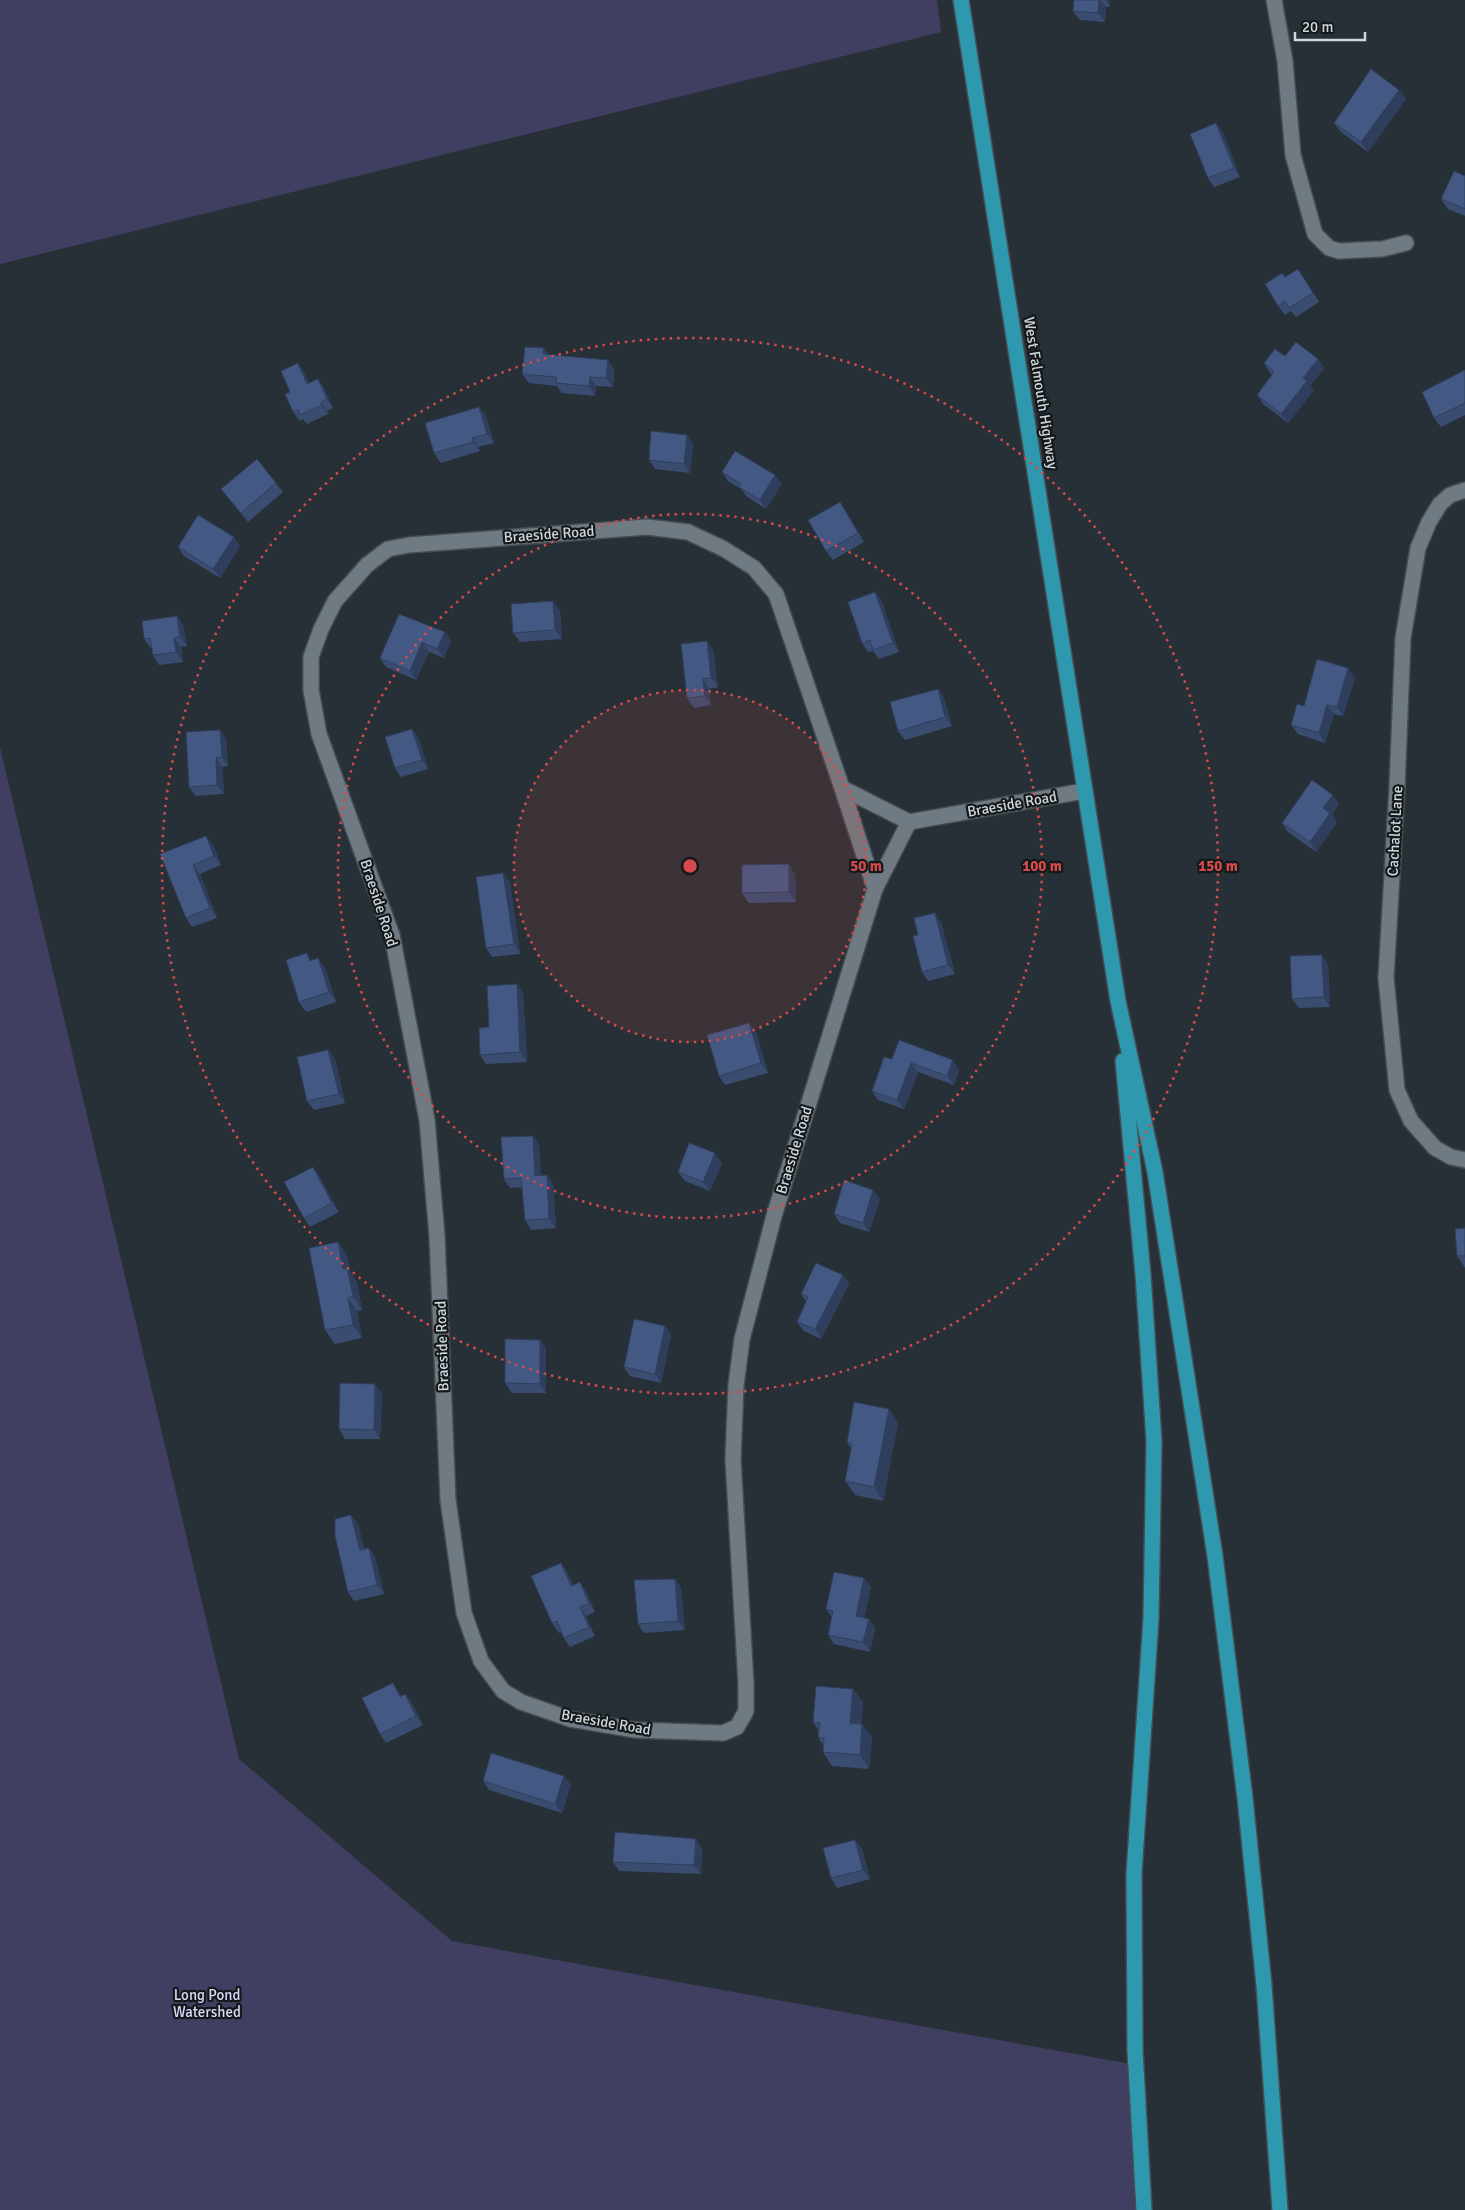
<svg xmlns="http://www.w3.org/2000/svg" width="1465" height="2210" font-family="Signika,sans-serif">
<style>
.green{fill:#413f61}
.lines{fill:none;stroke-linecap:round;stroke-linejoin:round}
.street-casing{stroke:#454d53;stroke-width:18}
.highway-casing{stroke:#454d53;stroke-width:18}
.street{stroke:#6f7a82;stroke-width:15}
.highway{stroke:#2e98af;stroke-width:15}
.wall{fill:#3a4d71}
.shaded-wall{fill:#2f3e5c}
.building{fill:#435983;stroke:#2f3e5c}
.ring{fill:none;stroke:#d54b4c;stroke-width:2.5;stroke-dasharray:2.5 5}
.labels{text-anchor:middle;stroke-width:4.5;stroke-linejoin:round;paint-order:stroke}
.street-label{font-size:15px;fill:#d0d6da;stroke:#13181b}
.park-label{font-size:15px;fill:#dad9f8;stroke:#13181b}
.centre{fill:#d54b4c;stroke:#13181b;stroke-width:2.5}
.ring-label{font-size:15px;text-anchor:middle;font-weight:bold;fill:#d54b4c;stroke:#13181b;stroke-width:4.5;stroke-linejoin:round;paint-order:stroke}
</style>
<rect width="100%" height="100%" fill="#273037"/>
<g class="green">
<path d="M0,0h937l4,32 -941,232z"/>
<path d="M0,747l239,1012 213,182 684,124 8,145h-1144z"/>
</g>
<g class="lines">
<defs>
<g id="street">
<path d="M1274,0l11,61 8,94 22,79 14,14 10,3 43,-2 24,-6"/>
<path d="M1465,490l-15,5 -10,9 -11,18 -11,26 -15,90 -6,150 -11,190 11,112 14,31 24,27 16,9 14,3"/>
<path d="M842,788l33,101 -101,327 -32,123 -6,46 -3,74 13,225v27l-9,16 -14,6 -88,-3 -65,-11 -49,-17 -18,-11 -22,-30 -17,-48 -16,-113 -11,-264 -10,-116 -35,-185 -73,-201 -8,-44v-33l10,-28 14,-28 32,-36 21,-16 21,-4 238,-18 41,5 36,17 30,19 22,26 66,194 67,34 175,-31"/>
<path d="M875,889l34,-67"/>
</g>
<g id="highway">
<path d="M961,0l157,1001 37,171 60,384 30,242 19,187 16,225"/>
<path d="M1123,1061l20,213 11,167 -3,177 -17,256 1,176 9,160"/>
</g>
</defs>
<use href="#street" class="street-casing"/>
<use href="#highway" class="highway-casing"/>
<use href="#street" class="street"/>
<use href="#highway" class="highway"/>
</g>
<g class="wall">
<path d="M1074,0h36v7h-4l-1,15 -25,-2 -7,-9z"/>
<path d="M1399,90l7,9 -38,53 -27,-20 -7,-9z"/>
<path d="M1216,123l7,10 17,44 -26,10 -6,-9z"/>
<path d="M1465,176v40l-17,-7 -7,-10z"/>
<path d="M1285,277l19,1 15,24 -23,15 -5,-6 -6,4 -7,-9z"/>
<path d="M544,348l4,7 60,5 6,9 -1,18 -17,-1 -1,10 -33,-3 -5,-7 -28,-3 -7,-9z"/>
<path d="M1285,356l33,3 6,9 -14,18 4,4 -26,33 -25,-19 -6,-9 15,-20 -2,-2 -6,-10z"/>
<path d="M1465,370v45l-24,12 -7,-9z"/>
<path d="M304,372l5,11 9,-4 6,9 9,20 -6,3 1,3 -21,10 -4,-5 -3,2 -7,-9 -3,-20z"/>
<path d="M479,407l7,9 8,27 -16,4 2,4 -39,12 -7,-10z"/>
<path d="M693,444l-3,29 -35,-4 -6,-9z"/>
<path d="M722,472l60,12 -16,25 -20,-13 -5,-7 -13,-8z"/>
<path d="M276,483l7,9 -35,30 -20,-24 -7,-9z"/>
<path d="M840,502l6,9 18,31 -31,18 -7,-9z"/>
<path d="M240,546l-20,32 -36,-22 -6,-9z"/>
<path d="M875,592l7,10 17,50 -20,7 -6,-8 -5,1 -6,-9z"/>
<path d="M560,611l2,28 -42,3 -7,-9z"/>
<path d="M183,625l4,21 -6,1 2,15 -24,3 -6,-10 -1,-7h-1l-7,-9z"/>
<path d="M445,632l6,9 -7,17 -15,-6 -13,28 -30,-13 -6,-9z"/>
<path d="M713,650l5,37 -9,2 2,16 -17,3 -7,-10z"/>
<path d="M1355,678l-12,38 -9,-2 -9,29 -27,-9 -7,-9 13,-19z"/>
<path d="M938,689l6,9 8,28 -47,14 -7,-9z"/>
<path d="M412,729l7,10 9,30 -27,8 -6,-9z"/>
<path d="M220,730l6,9 2,27 -6,1 2,27 -28,2 -7,-9z"/>
<path d="M1339,804l-7,11 5,7 -21,30 -28,-20 -6,-9z"/>
<path d="M213,845l8,20 -21,9 17,44 -25,9 -6,-9 -26,-64z"/>
<path d="M795,874l1,28 -47,1 -7,-10z"/>
<path d="M510,882l10,72 -28,3 -6,-9z"/>
<path d="M941,922l14,52 -27,7 -6,-9 -4,-37z"/>
<path d="M312,960l13,8 11,34 -30,10 -7,-10z"/>
<path d="M1328,964l2,43 -31,1 -7,-9z"/>
<path d="M523,993l4,69 -41,2 -6,-9 9,-28z"/>
<path d="M756,1032l12,41 -43,12 -6,-9z"/>
<path d="M328,1050l7,9 10,44 -31,7 -7,-9z"/>
<path d="M892,1059l67,11 -5,15 -36,-13 -14,37 -26,-9 -6,-9z"/>
<path d="M539,1145l2,30h6l6,9 3,44 -25,2 -6,-10 -3,-33 -12,1 -6,-9z"/>
<path d="M722,1163l-12,28 -25,-10 -7,-9z"/>
<path d="M313,1167l6,9 20,36 -29,15 -6,-9z"/>
<path d="M880,1199l-11,33 -29,-9 -6,-9z"/>
<path d="M1465,1228v40l-8,-12z"/>
<path d="M338,1242l9,14 3,16 7,10 5,28 -5,1 5,27 -27,6 -10,-14z"/>
<path d="M843,1275l6,9 -28,55 -17,-8 -7,-9 9,-21 -5,-7z"/>
<path d="M665,1326l6,9 -10,48 -31,-7 -6,-9z"/>
<path d="M540,1340l6,9v44h-34l-7,-10z"/>
<path d="M382,1394l-2,45h-35l-6,-10z"/>
<path d="M889,1409l9,14 -15,78 -28,-6 -10,-14 6,-32 -4,-7z"/>
<path d="M351,1515l7,9 6,25 5,-1 6,9 9,37 -30,7 -6,-9z"/>
<path d="M561,1563l6,9 6,13 13,6 9,21 -9,4 9,20 -25,11 -6,-9 -3,-6 -2,1 -7,-10z"/>
<path d="M675,1579l6,9 4,42 -41,3 -6,-9z"/>
<path d="M871,1587l-7,31 5,1 6,9 -5,24 -36,-8 -6,-9 4,-18 -6,-8z"/>
<path d="M853,1689l10,14 -2,21h1l10,13 -3,32 -37,-3 -9,-14v-7l-5,-8 1,-6 -6,-9z"/>
<path d="M399,1692l2,4 4,-2 7,9 11,22 -37,18 -6,-9z"/>
<path d="M483,1781l88,4 -9,28 -73,-23z"/>
<path d="M855,1840l7,9 8,30 -33,9 -6,-10z"/>
<path d="M702,1848l-1,26 -82,-3 -6,-9z"/>
</g>
<g class="shaded-wall">
<path d="M1099,0h2l5,7 -1,15 -7,-9z"/>
<path d="M1105,0h5v7z"/>
<path d="M1399,90l7,9 -38,53 -7,-10z"/>
<path d="M1216,123l7,10 17,44 -6,-9z"/>
<path d="M544,348l6,10 -7,-4z"/>
<path d="M1318,359l6,9 -14,18 4,4 -26,33 -7,-9 22,-36z"/>
<path d="M608,360l6,9 -1,18 -7,-9z"/>
<path d="M298,363l6,9 9,21 -6,-9z"/>
<path d="M590,377l6,9 -1,10 -6,-10z"/>
<path d="M318,379l6,9 9,20 -6,-9z"/>
<path d="M321,402l6,9 1,3 -6,-9z"/>
<path d="M479,407l7,9 8,27 -7,-9z"/>
<path d="M687,435l6,9 -3,29 -6,-9z"/>
<path d="M472,438l6,9 2,4 -7,-9z"/>
<path d="M775,475l7,9 -16,25 -6,-9z"/>
<path d="M840,502l6,9 18,31 -6,-9z"/>
<path d="M234,537l6,9 -20,32 -7,-9z"/>
<path d="M875,592l7,10 17,50 -6,-9z"/>
<path d="M553,601l7,10 2,28 -7,-9z"/>
<path d="M177,616l6,9 4,21 -7,-9z"/>
<path d="M445,632l6,9 -7,17 -7,-9z"/>
<path d="M174,638l7,9 2,15 -7,-10z"/>
<path d="M707,641l6,9 5,37 -7,-9z"/>
<path d="M422,642l7,10 -13,28 -6,-9z"/>
<path d="M1348,668l7,10 -12,38 -6,-9z"/>
<path d="M703,679l6,10 2,16 -6,-9z"/>
<path d="M938,689l6,9 8,28 -7,-9z"/>
<path d="M1327,705l7,9 -9,29 -6,-10z"/>
<path d="M412,729l7,10 9,30 -6,-9z"/>
<path d="M220,730l6,9 2,27 -6,-9z"/>
<path d="M216,758l6,9 2,27 -7,-9z"/>
<path d="M1333,795l6,9 -7,11 5,7 -21,30 -6,-10 13,-34z"/>
<path d="M206,836l7,9 8,20 -7,-9z"/>
<path d="M789,864l6,10 1,28 -7,-10z"/>
<path d="M193,865l7,9 17,44 -7,-10z"/>
<path d="M503,873l7,9 10,72 -6,-10z"/>
<path d="M935,913l6,9 14,52 -7,-9z"/>
<path d="M1322,955l6,9 2,43 -6,-10z"/>
<path d="M318,958l7,10 11,34 -7,-10z"/>
<path d="M517,984l6,9 4,69 -7,-10z"/>
<path d="M749,1023l7,9 12,41 -7,-10z"/>
<path d="M328,1050l7,9 10,44 -6,-9z"/>
<path d="M953,1060l6,10 -5,15 -7,-9z"/>
<path d="M911,1063l7,9 -14,37 -7,-9z"/>
<path d="M533,1136l6,9 3,40 -7,-9z"/>
<path d="M715,1153l7,10 -12,28 -7,-9z"/>
<path d="M313,1167l6,9 20,36 -7,-9z"/>
<path d="M547,1175l6,9 3,44 -7,-9z"/>
<path d="M873,1190l7,9 -11,33 -6,-9z"/>
<path d="M338,1242l9,14 3,16 7,10 5,28 -9,-14 -10,-27z"/>
<path d="M843,1275l6,9 -28,55 -6,-10z"/>
<path d="M348,1298l9,13 5,27 -9,-13z"/>
<path d="M665,1326l6,9 -10,48 -6,-9z"/>
<path d="M540,1340l6,9v44l-6,-9z"/>
<path d="M375,1384l7,10 -2,45 -6,-9z"/>
<path d="M889,1409l9,14 -15,78 -9,-14z"/>
<path d="M351,1515l7,9 8,36 -6,-10z"/>
<path d="M369,1548l6,9 9,37 -7,-9z"/>
<path d="M561,1563l6,9 11,23 -7,-9z"/>
<path d="M864,1578l7,9 -9,38 -6,-9z"/>
<path d="M675,1579l6,9 4,42 -7,-9z"/>
<path d="M580,1582l6,9 9,21 -6,-9z"/>
<path d="M580,1607l6,9 9,20 -6,-9z"/>
<path d="M869,1619l6,9 -5,24 -7,-10z"/>
<path d="M393,1683l6,9 7,14 -6,-9z"/>
<path d="M853,1689l10,14 -3,33 -10,-13z"/>
<path d="M405,1694l7,9 11,22 -7,-9z"/>
<path d="M862,1724l10,13 -3,32 -9,-14z"/>
<path d="M564,1776l7,9 -9,28 -7,-9z"/>
<path d="M696,1839l6,9 -1,26 -7,-9z"/>
<path d="M855,1840l7,9 8,30 -7,-9z"/>
</g>
<g class="building">
<path d="M1074,0h25l-1,13 -25,-2z"/>
<path d="M1371,69l28,21 -38,52 -27,-19z"/>
<path d="M1216,123l18,45 -26,10 -18,-44z"/>
<path d="M1454,171l11,5v33l-24,-10z"/>
<path d="M1298,269l15,24 -24,15 -4,-7 -7,5 -13,-22 17,-11 3,4z"/>
<path d="M1296,342l22,17 -15,19 4,3 -26,33 -24,-19 17,-23 -10,-9 11,-14 10,7z"/>
<path d="M525,347l19,1 -1,6 65,6 -2,18 -16,-1 -1,9 -33,-3v-6l-34,-3z"/>
<path d="M298,363l9,21 11,-5 9,20 -6,3 1,3 -22,10 -2,-5 -5,2 -8,-18 5,-2 -9,-21z"/>
<path d="M1465,370v33l-31,15 -12,-26z"/>
<path d="M479,407l8,27 -15,4 1,4 -39,11 -9,-30z"/>
<path d="M651,431l36,4 -3,29 -35,-4z"/>
<path d="M735,451l40,24 -15,25 -21,-13 2,-3 -19,-12z"/>
<path d="M257,459l19,24 -35,30 -20,-24z"/>
<path d="M840,502l18,31 -32,18 -18,-31z"/>
<path d="M198,515l36,22 -21,32 -35,-22z"/>
<path d="M875,592l18,51 -20,7 -3,-10 -8,3 -14,-41z"/>
<path d="M553,601l2,29 -42,3 -2,-29z"/>
<path d="M399,614l46,18 -8,17 -15,-7 -12,29 -30,-13z"/>
<path d="M177,616l3,21 -6,1 2,14 -23,3 -3,-17 -6,1 -2,-18z"/>
<path d="M707,641l4,37 -8,1 2,17 -18,2 -6,-54z"/>
<path d="M1317,659l31,9 -11,39 -10,-2 -8,28 -28,-8 6,-21 7,2z"/>
<path d="M938,689l7,28 -47,14 -8,-29z"/>
<path d="M412,729l10,31 -27,8 -10,-31z"/>
<path d="M220,730l2,27 -6,1 1,27 -28,2 -3,-55z"/>
<path d="M1312,780l21,15 -10,13 7,5 -20,29 -28,-19z"/>
<path d="M206,836l8,20 -21,9 17,43 -24,10 -26,-64z"/>
<path d="M789,864v28l-47,1v-28z"/>
<path d="M503,873l11,71 -28,4 -10,-71z"/>
<path d="M935,913l13,52 -26,7 -9,-36 5,-1 -4,-17z"/>
<path d="M307,953l3,8 8,-3 11,34 -30,10 -13,-42z"/>
<path d="M1322,955l2,42 -32,2 -2,-43z"/>
<path d="M517,984l3,68 -40,3 -1,-27 10,-1 -2,-41z"/>
<path d="M749,1023l12,40 -42,13 -12,-41z"/>
<path d="M899,1040l54,20 -6,16 -36,-13 -14,37 -25,-9 12,-34 8,2z"/>
<path d="M328,1050l11,44 -32,7 -10,-44z"/>
<path d="M533,1136l2,40 12,-1 2,44 -24,1 -4,-42 -17,1 -3,-42z"/>
<path d="M689,1143l26,10 -12,29 -25,-10z"/>
<path d="M313,1167l19,36 -28,15 -20,-36z"/>
<path d="M844,1180l29,10 -10,33 -29,-9z"/>
<path d="M1465,1228v28h-8l-2,-27z"/>
<path d="M338,1242l5,27 4,-1 6,28 -5,2 5,27 -28,5 -16,-82z"/>
<path d="M816,1263l27,12 -28,54 -18,-7 11,-25 -7,-3z"/>
<path d="M634,1319l31,7 -10,48 -31,-7z"/>
<path d="M505,1339l35,1v44l-35,-1z"/>
<path d="M340,1383l35,1 -1,46 -35,-1z"/>
<path d="M854,1402l35,7 -15,78 -29,-6 7,-37 -5,-2z"/>
<path d="M351,1515l9,35 9,-2 8,37 -29,7 -13,-56v-17z"/>
<path d="M561,1563l10,23 9,-4 9,21 -9,4 9,20 -25,11 -7,-17 -5,2 -21,-47z"/>
<path d="M834,1572l30,6 -8,38 13,3 -6,23 -35,-7 5,-24 -7,-2z"/>
<path d="M675,1579l3,42 -40,3 -4,-44z"/>
<path d="M393,1683l7,14 5,-3 11,22 -36,18 -18,-36z"/>
<path d="M816,1686l37,3 -3,34 12,1 -2,31 -37,-3 1,-14 -6,-1 2,-14 -7,-1z"/>
<path d="M491,1753l73,23 -9,28 -72,-23z"/>
<path d="M615,1832l81,7 -2,26 -81,-3z"/>
<path d="M855,1840l8,30 -32,8 -8,-30z"/>
</g>
<circle cx="690" cy="866" r="176" fill="#d54b4c" fill-opacity=".12"/>
<g class="ring">
<circle cx="690" cy="866" r="176"/>
<circle cx="690" cy="866" r="352"/>
<circle cx="690" cy="866" r="528"/>
</g>
<g class="labels">
<g class="street-label">
<text transform="translate(1041 393) rotate(81)" y="5">West Falmouth Highway</text>
<text transform="translate(549 534) rotate(-4)" y="5">Braeside Road</text>
<text transform="translate(1012 804) rotate(-10)" y="5">Braeside Road</text>
<text transform="translate(1395 831) rotate(-87)" y="5">Cachalot Lane</text>
<text transform="translate(379 903) rotate(72)" y="5">Braeside Road</text>
<text transform="translate(794 1150) rotate(-73)" y="5">Braeside Road</text>
<text transform="translate(442 1346) rotate(-92)" y="5">Braeside Road</text>
<text transform="translate(606 1722) rotate(10)" y="5">Braeside Road</text>
</g>
<g class="park-label">
<text x="207" y="2000">Long Pond<tspan x="207" dy="17">Watershed</tspan></text>
</g>
</g>
<circle cx="690" cy="866" r="8" class="centre"/>
<g class="ring-label">
<text x="866" y="871">50 m</text>
<text x="1042" y="871">100 m</text>
<text x="1218" y="871">150 m</text>
</g>
<path d="M1295 32v8h70v-8" fill="none" stroke="#d0d6da" stroke-width="2.5"/>
<text x="1302" y="32" font-size="15" fill="#d0d6da" stroke="#13181b" stroke-width="4" paint-order="stroke">20 m</text>
</svg>
